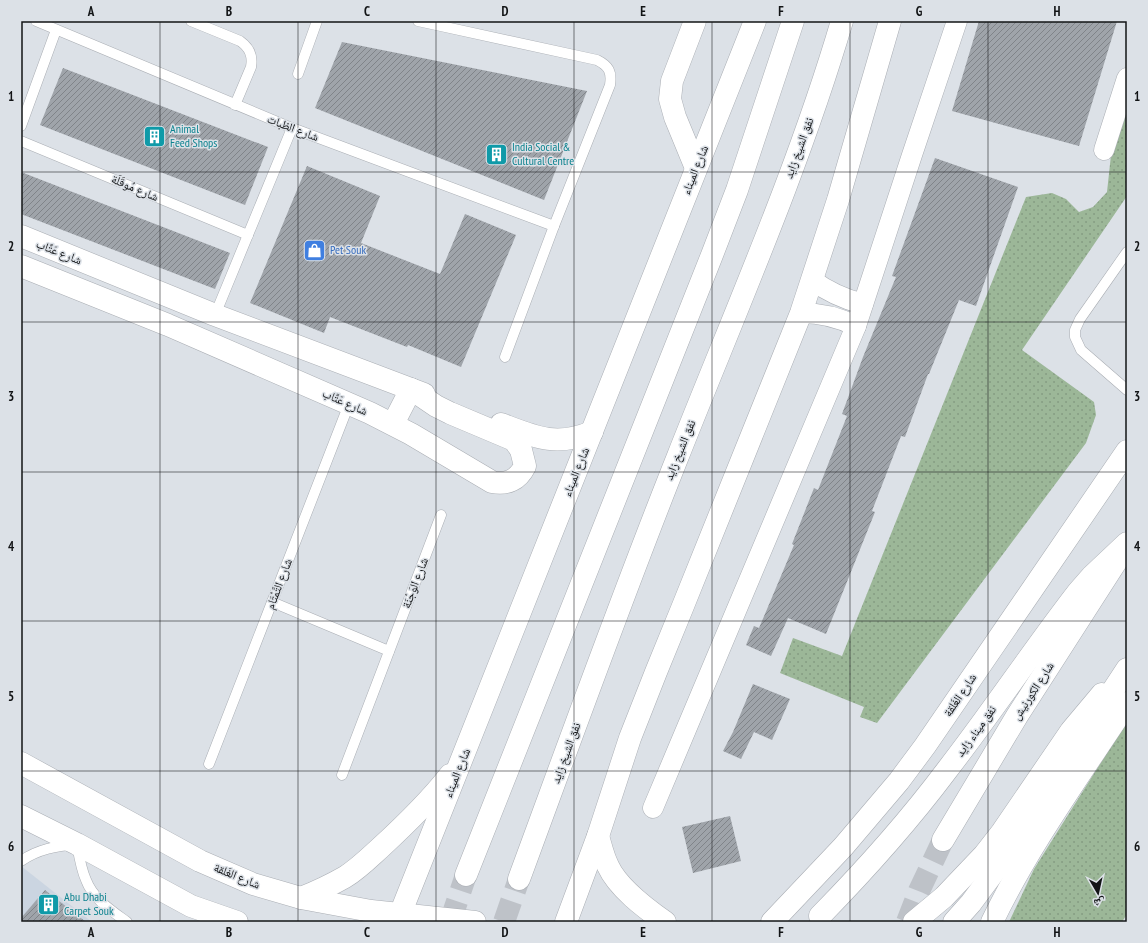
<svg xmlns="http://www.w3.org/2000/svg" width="1148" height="943" font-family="'PT Sans Narrow','Noto Naskh Arabic',sans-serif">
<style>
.built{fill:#cbd5e1}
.green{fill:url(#green-dots)}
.building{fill:url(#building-hatch)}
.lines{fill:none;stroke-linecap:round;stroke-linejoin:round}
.tertiary-tunnel{stroke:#bec2c8;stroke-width:22;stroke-dasharray:22 11;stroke-linecap:butt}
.motorway-tunnel{stroke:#bec2c8;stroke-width:22;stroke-dasharray:22 11;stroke-linecap:butt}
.service-casing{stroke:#aaaeb4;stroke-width:11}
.minor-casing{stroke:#aaaeb4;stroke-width:21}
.tertiary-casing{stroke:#aaaeb4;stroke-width:23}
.secondary-casing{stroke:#aaaeb4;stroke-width:23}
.primary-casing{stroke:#aaaeb4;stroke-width:23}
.motorway-casing{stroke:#aaaeb4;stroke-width:23}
.service{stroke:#fff;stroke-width:10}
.minor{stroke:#fff;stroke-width:20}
.tertiary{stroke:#fff;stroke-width:22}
.secondary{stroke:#fff;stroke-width:22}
.primary{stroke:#fff;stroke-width:22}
.motorway{stroke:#fff;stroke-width:22}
.grid{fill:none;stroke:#121416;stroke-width:1;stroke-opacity:0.55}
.labels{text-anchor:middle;stroke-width:3;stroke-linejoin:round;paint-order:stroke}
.street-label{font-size:12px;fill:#121416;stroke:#dce1e7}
.culture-label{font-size:12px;fill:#0d838f;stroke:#dce1e7;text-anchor:start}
.shop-label{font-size:12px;fill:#366cbe;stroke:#dce1e7;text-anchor:start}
.neatline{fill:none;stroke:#121416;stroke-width:1.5}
.grid-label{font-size:13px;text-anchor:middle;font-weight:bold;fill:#121416}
</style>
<defs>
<pattern id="green-dots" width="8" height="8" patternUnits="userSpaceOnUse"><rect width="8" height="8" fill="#9cb798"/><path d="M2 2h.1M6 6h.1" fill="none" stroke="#859c82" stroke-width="1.8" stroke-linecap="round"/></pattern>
<pattern id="building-hatch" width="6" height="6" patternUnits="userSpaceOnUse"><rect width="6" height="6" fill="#9fa4aa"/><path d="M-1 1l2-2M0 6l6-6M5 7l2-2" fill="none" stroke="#808489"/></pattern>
</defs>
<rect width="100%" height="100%" fill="#dce1e7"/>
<path class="built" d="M21,866l71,56h-71z"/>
<g class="green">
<path d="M1127,103v93l-105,154 72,52 2,13 -10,28 -209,280 -17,-6 4,-10 -84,-34 13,-35 49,18 184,-459 26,-4 14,6 13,13 14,-5 14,-15 4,-37z"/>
<path d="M1127,721v193l-5,8h-113l25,-53z"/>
</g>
<g class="building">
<path d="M979,21h138l-38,125 -127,-35z"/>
<path d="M342,42l245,49 -43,109 -229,-92z"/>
<path d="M63,68l205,79 -23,58 -205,-80z"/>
<path d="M935,158l83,29 -42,119 -17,-6 -30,74h-1l-23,63 -4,-1 -29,75 3,1 -49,122 -38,-16 -17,38 -25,-11 8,-19 5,2 35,-83 -2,-1 22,-56 4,2 29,-74 -5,-2 21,-57 33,-80 -4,-1z"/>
<path d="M307,166l73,30 -19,47 79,31 25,-60 51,21 -55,132 -53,-22 -1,2 -77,-30 -6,16 -74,-30z"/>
<path d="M21,172l209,81 -15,36 -194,-75z"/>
<path d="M753,684l37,15 -18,41 -18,-8 -13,27 -18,-8 10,-19z"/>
<path d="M730,816l11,45 -48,12 -11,-46z"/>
<path d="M45,890l41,32h-65v-4z"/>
</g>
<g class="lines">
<path class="tertiary-tunnel" d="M907,922l12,-31 24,-51"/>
<g class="motorway-tunnel">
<path d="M450,922l16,-47"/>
<path d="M504,922l15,-43"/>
</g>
<defs>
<g id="service">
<path d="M36,21l256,107 262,98"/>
<path d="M191,21l49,20c10,7 13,15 11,26l-16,38"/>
<path d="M418,21l179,39c12,6 15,12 13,25l-56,141 -49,131"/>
<path d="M298,74l19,-53"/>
<path d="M21,126l35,-96"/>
<path d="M21,141l227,94"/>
<path d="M1127,252l-47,67 -5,11v7l6,13 46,40"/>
<path d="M215,315l77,-187"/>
<path d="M272,602l117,49"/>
<path d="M209,764l140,-360"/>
<path d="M342,775l99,-260"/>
<path d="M21,861c17,-12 36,-15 56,-17 2,12 4,25 9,36 7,19 26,31 41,42"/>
</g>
<g id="minor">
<path d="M1104,150l23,-72"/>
<path d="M812,280c16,12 32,19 51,24"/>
<path d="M801,313c20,0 37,4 55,13"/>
<path d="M653,808l203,-482 56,-171 45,-134"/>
</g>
<g id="tertiary">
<path d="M21,236l194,79 209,79"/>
<path d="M21,266l147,59 202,88 41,21 81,48c15,3 26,-2 33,-16l-4,-16 -7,-10 -64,-27 -14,-7 -25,-17 -18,35"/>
<path d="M501,424c34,13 55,23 91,8"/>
<path d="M943,840l74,-124 104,-162"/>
<path d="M992,922c37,-77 88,-147 135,-219"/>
</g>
<g id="secondary">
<path d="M695,21l-23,60 -2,18 5,18 21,51"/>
<path d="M21,763l179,98 53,23 48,14 70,13 104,11"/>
<path d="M21,816l56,28 114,62 46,16"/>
<path d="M772,922l71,-75 56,-66 26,-35 202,-295"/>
<path d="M914,922l30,-25 40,-42 18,-23 69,-101 31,-37"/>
</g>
<g id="primary">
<path d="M598,836c3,10 5,20 10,30 10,22 37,42 57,56"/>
<path d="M301,898c15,-6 30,-13 44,-21 13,-8 24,-19 35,-29 25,-23 49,-46 70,-73"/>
<path d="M397,922l358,-901"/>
<path d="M566,922l32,-86 32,-98 26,-66 27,-66 118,-293 37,-113 52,-179"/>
</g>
<g id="motorway">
<path d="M466,875l246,-620 25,-65 56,-169"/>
<path d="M519,879c52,-141 103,-283 159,-423 57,-144 120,-286 164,-435"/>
<path d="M820,916c45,-46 88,-94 127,-146 45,-58 86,-120 131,-178l14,-16 35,-33"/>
<path d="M954,922l17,-19 23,-31 133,-203"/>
</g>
</defs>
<use href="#service" class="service-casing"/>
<use href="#minor" class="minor-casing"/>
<use href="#tertiary" class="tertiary-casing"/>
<use href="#secondary" class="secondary-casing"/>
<use href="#primary" class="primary-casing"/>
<use href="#motorway" class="motorway-casing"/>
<use href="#service" class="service"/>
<use href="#minor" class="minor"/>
<use href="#tertiary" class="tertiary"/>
<use href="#secondary" class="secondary"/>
<use href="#primary" class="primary"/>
<use href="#motorway" class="motorway"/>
</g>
<path class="grid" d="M160,21v901M298,21v901M436,21v901M574,21v901M712,21v901M850,21v901M988,21v901M21,172h1106M21,322h1106M21,472h1106M21,621h1106M21,771h1106"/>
<defs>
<symbol id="building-square" viewBox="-11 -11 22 22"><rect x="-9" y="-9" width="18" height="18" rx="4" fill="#0f9aa8" stroke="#dce1e7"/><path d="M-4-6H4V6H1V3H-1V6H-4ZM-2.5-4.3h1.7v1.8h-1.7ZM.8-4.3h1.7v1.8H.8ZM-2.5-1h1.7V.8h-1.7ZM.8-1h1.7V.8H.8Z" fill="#fff"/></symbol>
<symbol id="shop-square" viewBox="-11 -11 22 22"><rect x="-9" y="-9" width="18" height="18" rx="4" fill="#3f7fe0" stroke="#dce1e7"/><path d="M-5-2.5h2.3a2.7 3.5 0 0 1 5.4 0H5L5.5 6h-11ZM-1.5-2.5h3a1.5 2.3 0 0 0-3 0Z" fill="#fff"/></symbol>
</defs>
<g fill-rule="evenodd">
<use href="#building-square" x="142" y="124" width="25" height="25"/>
<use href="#building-square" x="484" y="142" width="25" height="25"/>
<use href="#shop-square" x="302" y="238" width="25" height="25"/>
<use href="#building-square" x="36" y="892" width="25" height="25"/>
</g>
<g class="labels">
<g class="street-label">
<text transform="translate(293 128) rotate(21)" y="4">شارع الظبات</text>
<text transform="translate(799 148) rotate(-70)" y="4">نفق الشيخ زايد</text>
<text transform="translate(695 170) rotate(-68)" y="4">شارع الميناء</text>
<text transform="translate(135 188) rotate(23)" y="4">شارع مُوقَلَة</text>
<text transform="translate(59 252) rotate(22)" y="4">شارع عَتَّاب</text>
<text transform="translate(345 402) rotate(24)" y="4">شارع عَتَّاب</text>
<text transform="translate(680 450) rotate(-68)" y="4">نفق الشيخ زايد</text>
<text transform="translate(576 472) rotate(-68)" y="4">شارع الميناء</text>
<text transform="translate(415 583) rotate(-69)" y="4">شارع الوَجْنَة</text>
<text transform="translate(279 584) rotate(-69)" y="4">شارع التَّمْتَام</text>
<text transform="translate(1033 691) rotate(-57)" y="4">شارع الكورنيش</text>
<text transform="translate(960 695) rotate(-56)" y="4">شارع الغَلقة</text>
<text transform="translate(976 731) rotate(-54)" y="4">نفق ميناء زايد</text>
<text transform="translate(566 753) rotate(-70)" y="4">نفق الشيخ زايد</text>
<text transform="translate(457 773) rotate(-68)" y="4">شارع الميناء</text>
<text transform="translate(237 876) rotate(22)" y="4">شارع الغَلقة</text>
</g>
<g class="culture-label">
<text x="170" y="133">Animal<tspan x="170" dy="14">Feed Shops</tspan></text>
<text x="512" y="151">India Social &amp;<tspan x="512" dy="14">Cultural Centre</tspan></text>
<text x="64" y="901">Abu Dhabi<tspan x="64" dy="14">Carpet Souk</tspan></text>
</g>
<g class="shop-label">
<text x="330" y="254">Pet Souk</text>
</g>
</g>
<rect width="1148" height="943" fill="none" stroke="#dce1e7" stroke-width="44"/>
<g transform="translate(1098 893) rotate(171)" stroke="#dce1e7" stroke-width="3" paint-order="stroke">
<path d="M0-3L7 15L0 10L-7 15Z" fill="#121416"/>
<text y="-6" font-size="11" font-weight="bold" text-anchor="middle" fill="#121416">ش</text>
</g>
<rect x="22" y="22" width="1104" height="899" class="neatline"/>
<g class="grid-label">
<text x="91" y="16">A</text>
<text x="229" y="16">B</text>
<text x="367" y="16">C</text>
<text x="505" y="16">D</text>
<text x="643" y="16">E</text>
<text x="781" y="16">F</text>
<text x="919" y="16">G</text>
<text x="1057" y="16">H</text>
<text x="11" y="101">1</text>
<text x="1137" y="101">1</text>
<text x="11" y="251">2</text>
<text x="1137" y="251">2</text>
<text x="11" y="401">3</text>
<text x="1137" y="401">3</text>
<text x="11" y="551">4</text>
<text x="1137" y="551">4</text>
<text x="11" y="701">5</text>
<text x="1137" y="701">5</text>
<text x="11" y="851">6</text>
<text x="1137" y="851">6</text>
<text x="91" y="937">A</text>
<text x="229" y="937">B</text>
<text x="367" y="937">C</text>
<text x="505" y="937">D</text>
<text x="643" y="937">E</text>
<text x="781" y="937">F</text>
<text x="919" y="937">G</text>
<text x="1057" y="937">H</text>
</g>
</svg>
